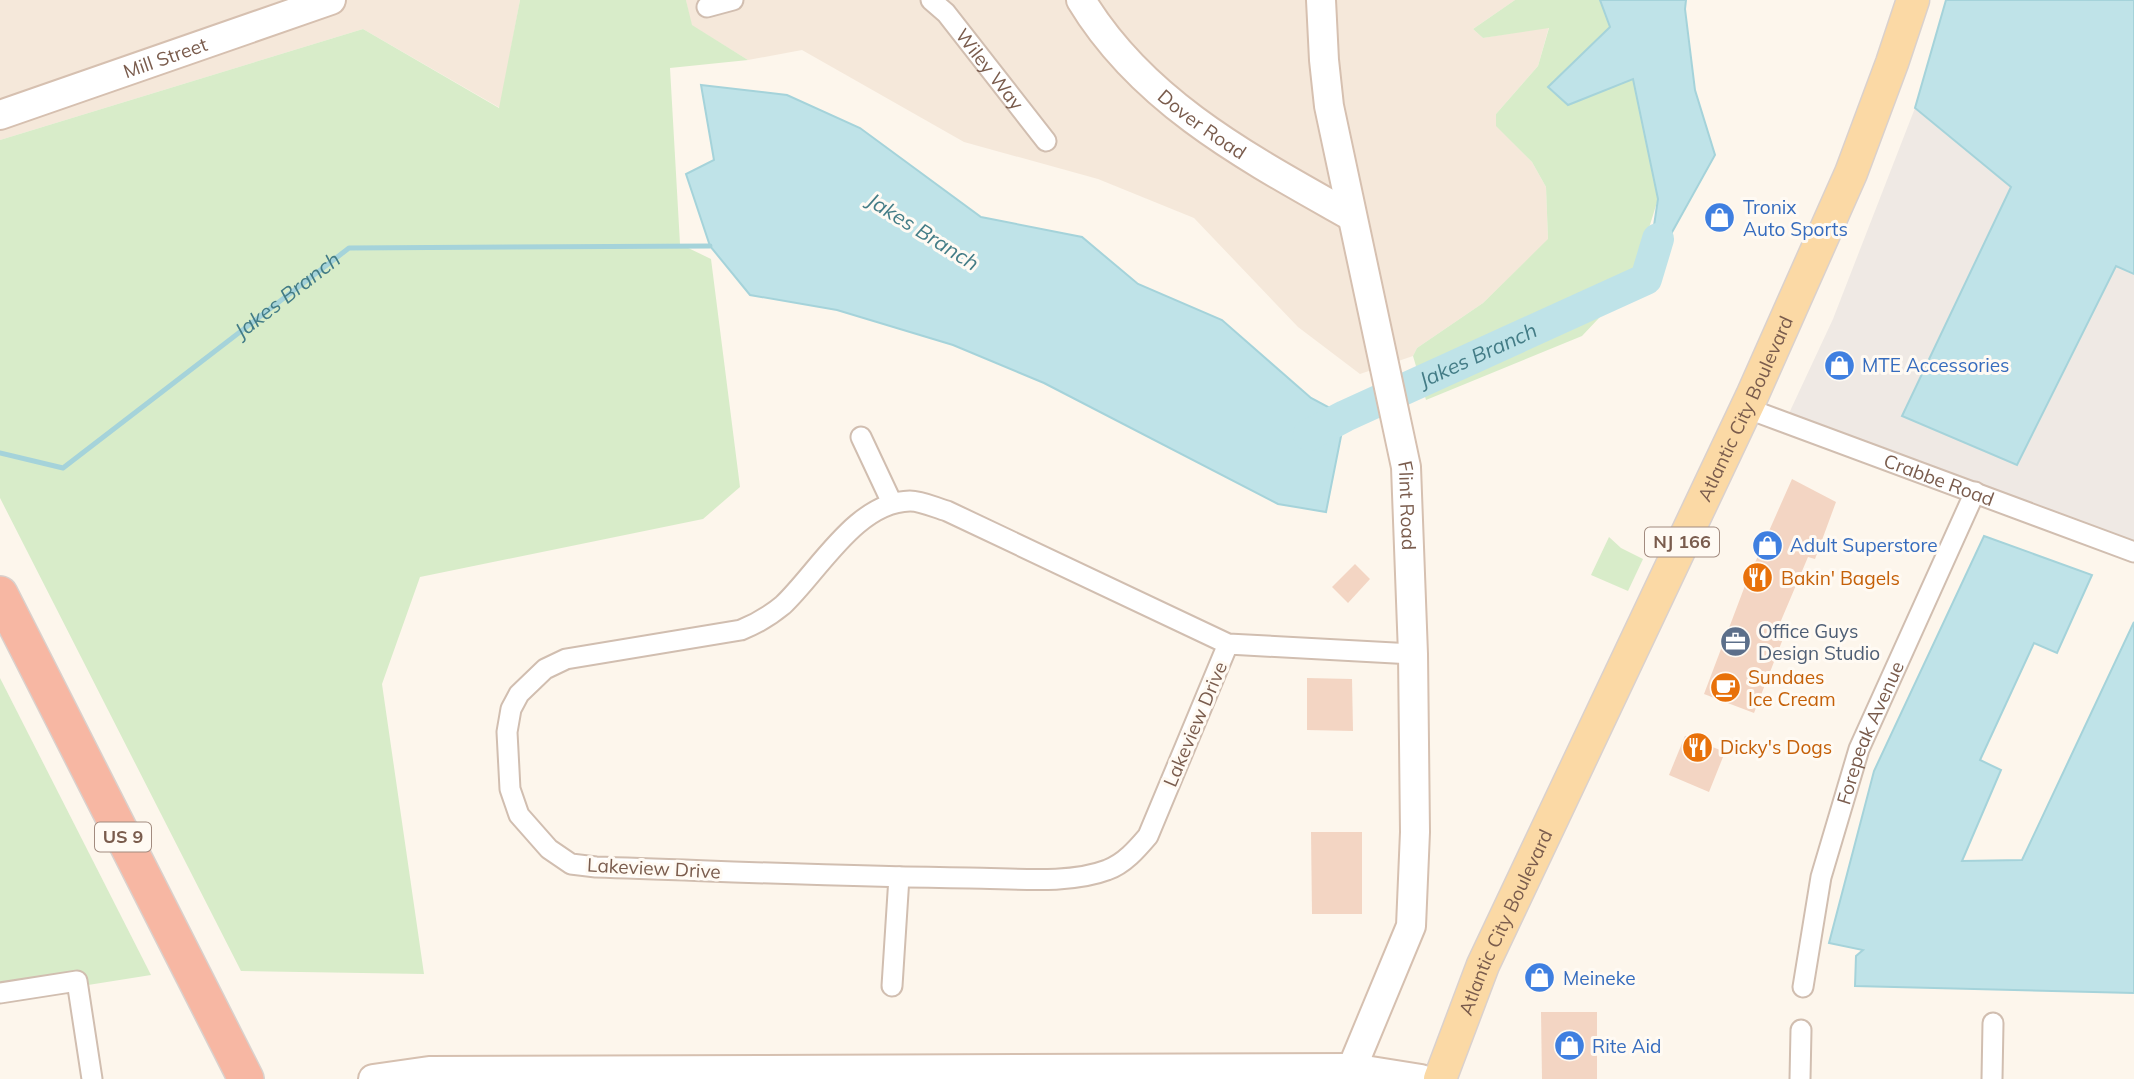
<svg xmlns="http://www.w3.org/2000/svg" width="2134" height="1079" font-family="Mulish,sans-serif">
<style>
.residential{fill:#f5e8da}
.industrial{fill:#efe9e4}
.green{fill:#d8ecc9}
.water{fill:#bfe3e8;stroke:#a5d3da;stroke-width:2}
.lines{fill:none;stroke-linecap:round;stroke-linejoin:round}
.stream{stroke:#a5d3da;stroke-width:5}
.river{stroke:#bfe3e8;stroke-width:32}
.building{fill:#f3d5c3}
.street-casing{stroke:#d1beb0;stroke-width:23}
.secondary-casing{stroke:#d6c0b0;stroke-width:32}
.primary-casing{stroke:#dad1cd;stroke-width:35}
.highway-casing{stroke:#dad1cd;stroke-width:38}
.street{stroke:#fff;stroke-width:19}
.secondary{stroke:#fff;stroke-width:28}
.primary{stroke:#fbd9a5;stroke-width:32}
.highway{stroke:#f7b7a3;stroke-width:35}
.labels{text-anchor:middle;stroke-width:6;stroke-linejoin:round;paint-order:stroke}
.shield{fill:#fffaf3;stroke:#a28b7f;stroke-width:2}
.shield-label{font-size:18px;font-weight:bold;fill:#7a5c4d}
.street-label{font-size:19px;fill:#7a5c4d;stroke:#fffaf3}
.shop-label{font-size:19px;fill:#366cbe;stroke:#fffaf3;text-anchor:start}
.food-label{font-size:19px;fill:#c56008;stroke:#fffaf3;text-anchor:start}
.service-label{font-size:19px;fill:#4e5e75;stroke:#fffaf3;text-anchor:start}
.water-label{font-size:21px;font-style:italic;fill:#437c86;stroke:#fffaf3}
</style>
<rect width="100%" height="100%" fill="#fdf6ec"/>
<g class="residential">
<path d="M0,0h520l-20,108 -137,-79 -363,111z"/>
<path d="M686,0h829l-42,29 10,9 66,-11 -11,39 -42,48v11l36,37 14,25 2,53 -65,63 -66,45 -4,8 -53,18 -62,-47 -104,-109 -96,-39 -134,-37 -162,-92 -54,10 -57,-35z"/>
</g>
<path class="industrial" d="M1915,108l96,79 -109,229 115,49 99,-199 18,8v282l-350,-132 49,-105z"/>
<g class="green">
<path d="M520,0h166l6,25 56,35 -78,8 10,176 31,15 29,228 -37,32 -283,58 -38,107 42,290 -183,-3 -241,-473v-358l363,-111 136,79z"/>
<path d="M1515,0h85l10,27 -41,78 64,-26 25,120 -26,84 -50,53 -156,64 -13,-44 4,-8 66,-45 65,-64 -2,-52 -14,-25 -36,-36v-12l42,-48 11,-38 -66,10 -10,-9z"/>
<path d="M1609,537l12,11 22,11 -15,32 -37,-16z"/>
<path d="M0,678l151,297 -151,24z"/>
</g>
<g class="water">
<path d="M1600,0h86l-1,9 10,81 20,65 -69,124 12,-80 -25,-120 -65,26 -20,-18 62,-60z"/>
<path d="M1946,0h188v274l-18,-8 -99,199 -115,-49 109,-229 -96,-79z"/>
<path d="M701,85l86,10 73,33 121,89 101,20 56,47 84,36 89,78 34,18 -19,96 -48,-8 -234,-121 -91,-38 -116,-35 -87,-15 -40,-49 -24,-72 28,-14z"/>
<path d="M1984,536l108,39 -35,78 -23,-10 -54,117 21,10 -39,91 60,-1 112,-238v371l-279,-7 1,-30 7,-6 -34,-7 45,-172z"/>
</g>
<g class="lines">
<path class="stream" id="s1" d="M0,453l63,15 286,-220 361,-2"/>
<path class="river" id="s2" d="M1309,435l36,-19 301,-137 12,-40"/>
</g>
<g class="building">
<path d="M1792,479l44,23 -21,57 -7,-2 -28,66 8,3 -34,87 -50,-19 42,-111z"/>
<path d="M1355,564l15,15 -22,24 -16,-16z"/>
<path d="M1307,678l45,1 1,52 -46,-1z"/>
<path d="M1685,736l40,16 -16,40 -40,-17z"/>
<path d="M1311,832h51v82h-50z"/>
<path d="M1541,1012h56v67h-55z"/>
</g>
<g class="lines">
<defs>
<g id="street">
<path id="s3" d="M931,0l15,13 100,128"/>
<path d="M707,7l26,-7"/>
<path id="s4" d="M1746,408l388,144"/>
<path d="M861,437l31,66"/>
<path d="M1228,644l-80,192c-11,13 -24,28 -41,34 -39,15 -96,8 -138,8 -124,-1 -249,-7 -373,-11l-25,-3 -22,-15 -30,-34 -9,-26 -3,-57 4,-23 8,-15 26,-25 21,-10 175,-29c15,-6 30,-15 42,-25 36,-34 73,-103 127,-104 12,0 26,7 37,10l281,133 185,10"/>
<path d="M892,986l7,-109"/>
<path id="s5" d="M1803,987l18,-110 38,-128 116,-257"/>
<path d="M0,993l77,-12 15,98"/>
<path d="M1800,1079l1,-49"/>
<path d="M1992,1079l1,-56"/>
</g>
<g id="secondary">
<path id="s6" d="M1081,0c62,103 169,159 270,216"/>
<path id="s7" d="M1321,0l3,60 5,46 77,361 7,187 2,178 -4,94 -59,142"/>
<path id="s8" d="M0,115l331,-115"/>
<path d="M373,1079l56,-8 923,-3 69,11"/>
</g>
<g id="primary">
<path id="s9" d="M1440,1079l43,-114 269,-569 99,-223 41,-110 21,-63"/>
</g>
<path id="highway" d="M0,594l246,485"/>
</defs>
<use href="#street" class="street-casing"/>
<use href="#secondary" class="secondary-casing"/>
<use href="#primary" class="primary-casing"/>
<use href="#highway" class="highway-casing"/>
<use href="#street" class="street"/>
<use href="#secondary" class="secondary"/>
<use href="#primary" class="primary"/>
<use href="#highway" class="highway"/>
</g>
<defs>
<symbol id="shop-disc" viewBox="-11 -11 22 22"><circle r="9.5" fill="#3f7fe0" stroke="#fffaf3"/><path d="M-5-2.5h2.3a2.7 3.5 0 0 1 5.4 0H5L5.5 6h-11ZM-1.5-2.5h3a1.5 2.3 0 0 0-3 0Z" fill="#fff"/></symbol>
<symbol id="restaurant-disc" viewBox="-11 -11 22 22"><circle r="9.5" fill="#e8710a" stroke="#fffaf3"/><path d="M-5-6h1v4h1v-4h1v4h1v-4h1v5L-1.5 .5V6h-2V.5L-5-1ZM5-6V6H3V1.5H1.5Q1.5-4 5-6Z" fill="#fff"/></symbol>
<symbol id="office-disc" viewBox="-11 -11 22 22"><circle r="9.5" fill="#5c6f8a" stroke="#fffaf3"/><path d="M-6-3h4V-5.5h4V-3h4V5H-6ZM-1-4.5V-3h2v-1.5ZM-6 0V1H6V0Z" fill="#fff"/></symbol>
<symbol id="cafe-disc" viewBox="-11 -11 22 22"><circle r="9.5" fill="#e8710a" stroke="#fffaf3"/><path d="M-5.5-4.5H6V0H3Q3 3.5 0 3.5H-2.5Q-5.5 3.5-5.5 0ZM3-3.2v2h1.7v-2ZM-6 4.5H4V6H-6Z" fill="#fff"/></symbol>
</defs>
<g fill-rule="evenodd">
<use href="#shop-disc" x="1702" y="200" width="35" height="35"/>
<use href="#shop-disc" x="1822" y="348" width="35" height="35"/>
<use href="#shop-disc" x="1750" y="528" width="35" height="35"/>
<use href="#restaurant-disc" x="1740" y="560" width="35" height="35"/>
<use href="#office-disc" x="1718" y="624" width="35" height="35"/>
<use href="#cafe-disc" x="1708" y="670" width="35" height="35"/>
<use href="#restaurant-disc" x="1680" y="730" width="35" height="35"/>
<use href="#shop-disc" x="1522" y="960" width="35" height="35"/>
<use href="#shop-disc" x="1552" y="1028" width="35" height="35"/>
</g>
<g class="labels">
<g class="shield">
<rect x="1645" y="527.5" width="74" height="29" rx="5"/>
<rect x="95" y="822.5" width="56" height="29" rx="5"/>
</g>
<g class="shield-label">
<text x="1682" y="548">NJ 166</text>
<text x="123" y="843">US 9</text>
</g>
<g class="street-label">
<text dy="7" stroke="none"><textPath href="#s8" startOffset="175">Mill Street</textPath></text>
<text dy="7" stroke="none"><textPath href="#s3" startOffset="91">Wiley Way</textPath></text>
<text dy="7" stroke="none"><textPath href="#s6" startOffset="175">Dover Road</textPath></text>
<text dy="7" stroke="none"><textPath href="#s9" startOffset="737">Atlantic City Boulevard</textPath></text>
<text dy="7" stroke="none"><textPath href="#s4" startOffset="206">Crabbe Road</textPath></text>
<text dy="7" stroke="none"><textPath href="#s7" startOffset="514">Flint Road</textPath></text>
<text transform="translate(1195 724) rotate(-67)" y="7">Lakeview Drive</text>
<text dy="7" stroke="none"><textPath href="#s5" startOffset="264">Forepeak Avenue</textPath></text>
<text transform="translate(654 868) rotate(3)" y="7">Lakeview Drive</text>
<text dy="7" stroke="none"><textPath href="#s9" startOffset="170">Atlantic City Boulevard</textPath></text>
</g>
<g class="shop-label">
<text x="1743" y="214">Tronix<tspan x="1743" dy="22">Auto Sports</tspan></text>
<text x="1862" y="372">MTE Accessories</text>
<text x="1790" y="552">Adult Superstore</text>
<text x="1563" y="985">Meineke</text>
<text x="1592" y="1053">Rite Aid</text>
</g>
<g class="food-label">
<text x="1781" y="585">Bakin' Bagels</text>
<text x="1748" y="684">Sundaes<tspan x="1748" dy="22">Ice Cream</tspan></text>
<text x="1720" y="754">Dicky's Dogs</text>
</g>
<g class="service-label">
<text x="1758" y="638">Office Guys<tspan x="1758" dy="22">Design Studio</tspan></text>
</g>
<g class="water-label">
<text transform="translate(923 232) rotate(32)" y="7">Jakes Branch</text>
<text dy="7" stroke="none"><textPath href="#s1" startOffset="348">Jakes Branch</textPath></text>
<text dy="7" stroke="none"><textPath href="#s2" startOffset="187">Jakes Branch</textPath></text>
</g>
</g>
</svg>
